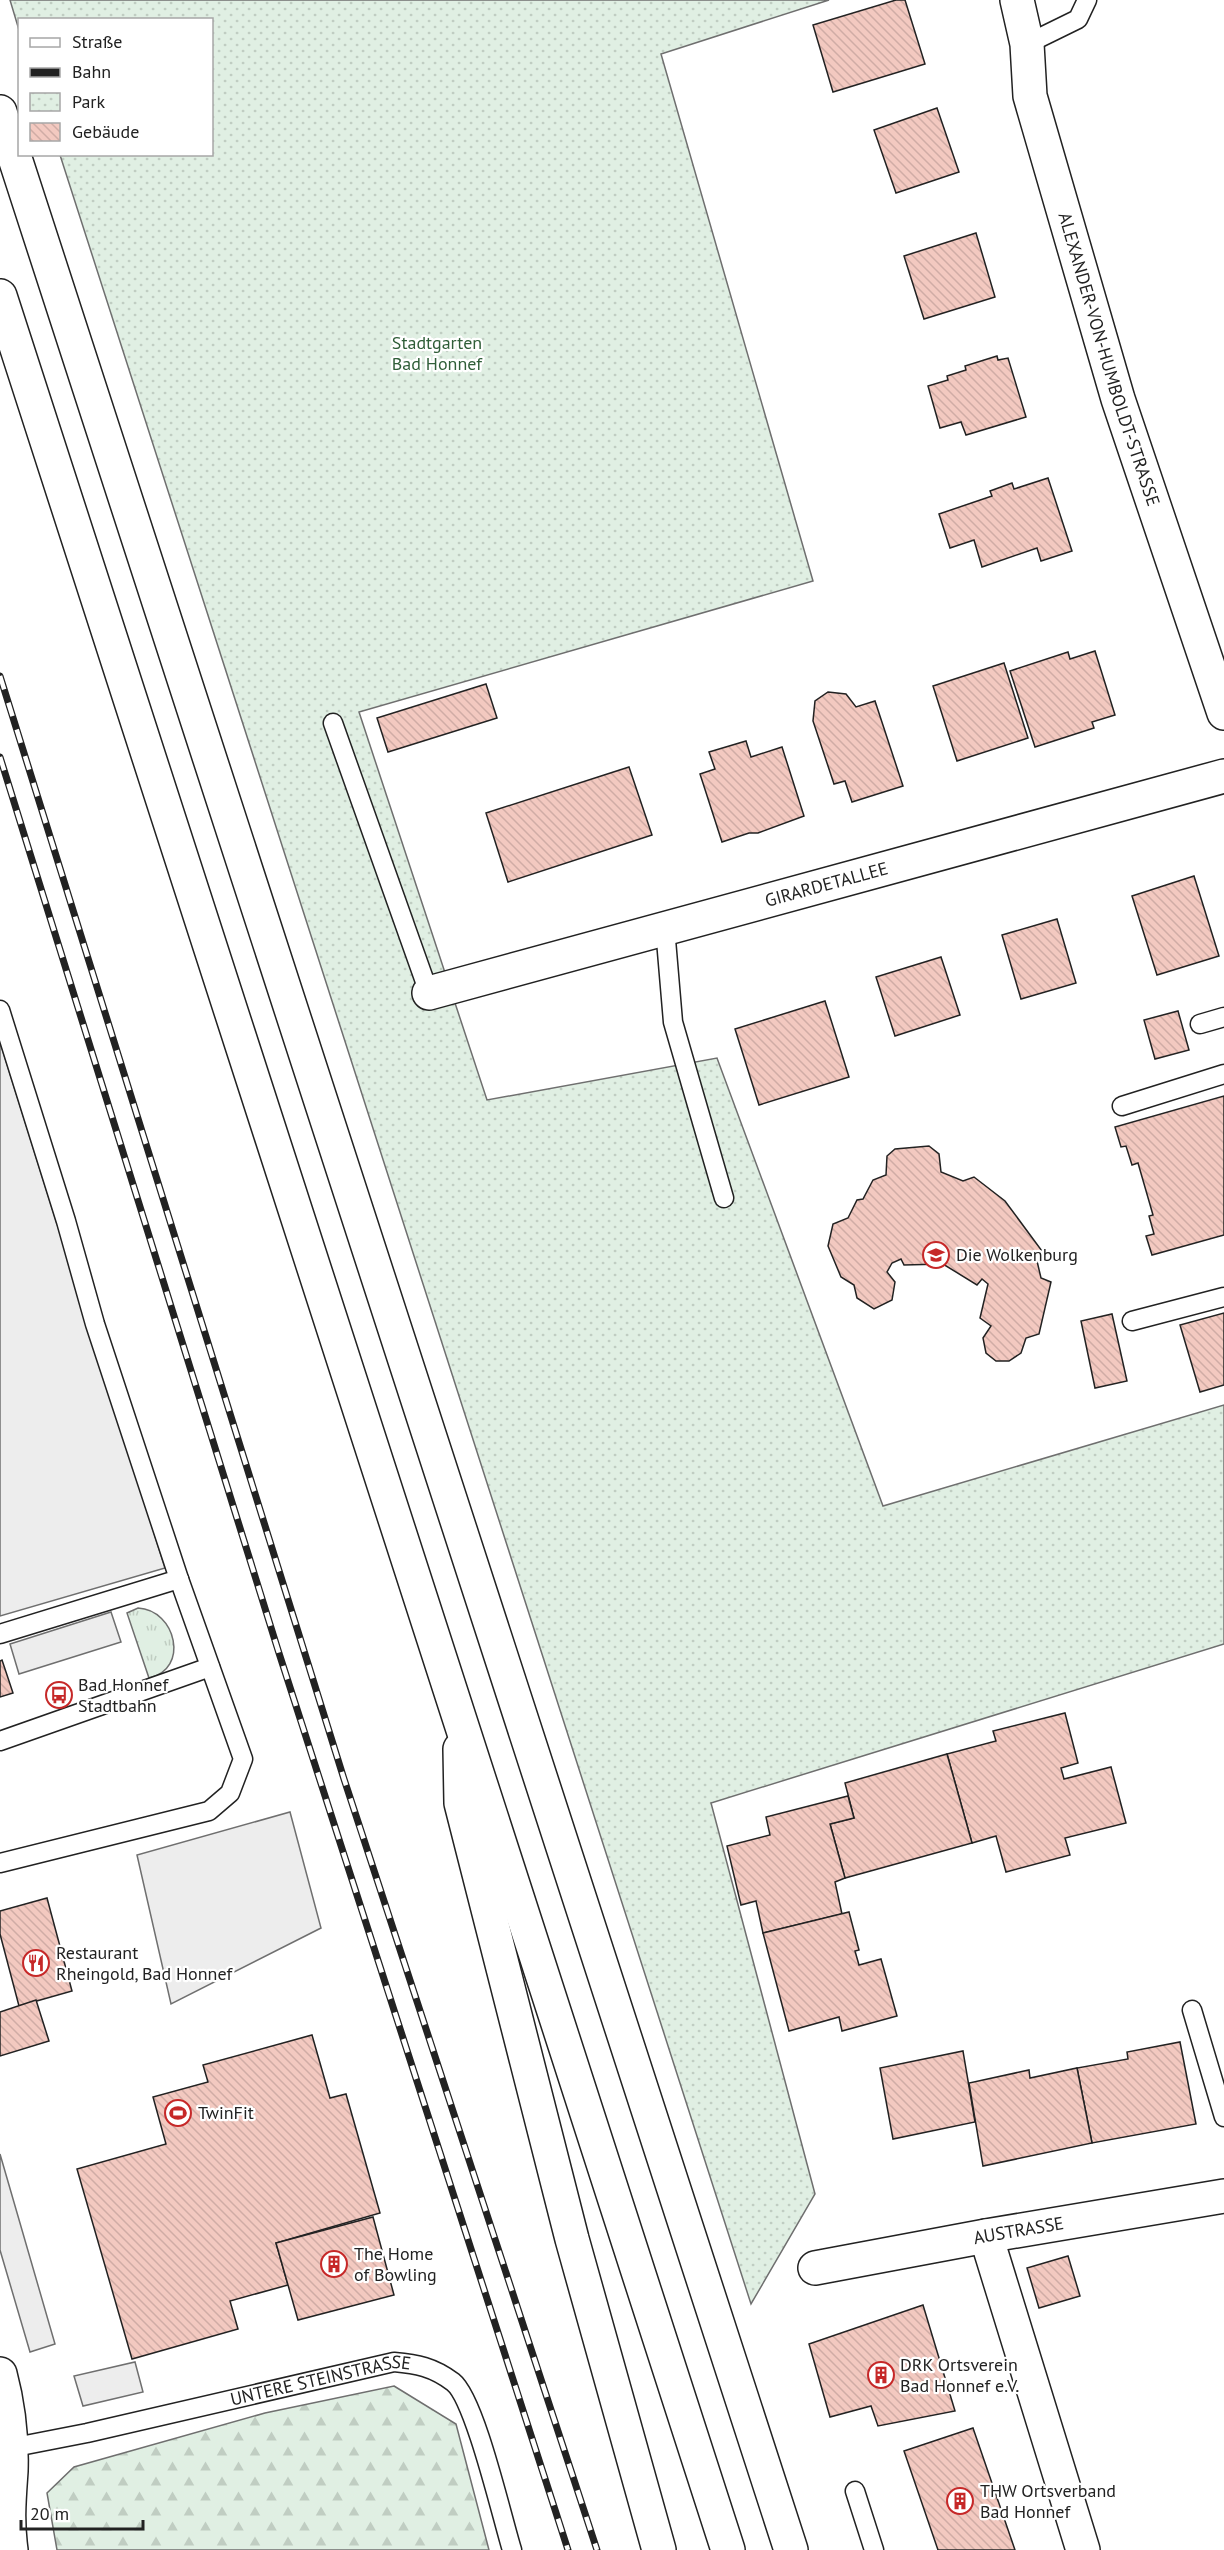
<svg xmlns="http://www.w3.org/2000/svg" width="1224" height="2550" font-family="'PT Sans',sans-serif">
<style>
.grass{fill:url(#grass-tufts);stroke:#6f6f6f;stroke-width:1.5}
.forest{fill:url(#forest-firs);stroke:#6f6f6f;stroke-width:1.5}
.park{fill:url(#park-dots);stroke:#6f6f6f;stroke-width:1.5}
.parking{fill:#ededed;stroke:#6f6f6f;stroke-width:1.5}
.building{fill:url(#building-back-hatch);stroke:#222;stroke-width:1.5}
.lines{fill:none;stroke-linecap:round;stroke-linejoin:round}
.service-casing{stroke:#222;stroke-width:21}
.minor-casing{stroke:#222;stroke-width:36}
.trunk-casing{stroke:#222;stroke-width:36}
.service{stroke:#fff;stroke-width:18}
.minor{stroke:#fff;stroke-width:33}
.trunk{stroke:#fff;stroke-width:33}
.rail-casing{stroke:#222;stroke-width:7}
.rail{stroke:#fff;stroke-width:4.5;stroke-dasharray:14;stroke-linecap:butt}
.labels{text-anchor:middle;stroke-width:4.5;stroke-linejoin:round;paint-order:stroke}
.park-label{font-size:18px;fill:#2f5e38;stroke:#fff}
.street-label{font-size:18px;fill:#222;stroke:#fff}
.poi-label{font-size:18px;fill:#222;stroke:#fff;text-anchor:start}
</style>
<defs>
<pattern id="grass-tufts" width="24" height="20" patternUnits="userSpaceOnUse" patternTransform="scale(1.5)"><rect width="24" height="20" fill="#e0efe3"/><path d="M3 7l-1-3M5 7V3M7 7l1-3M15 17l-1-3M17 17v-4M19 17l1-3" fill="none" stroke="#c0cdc2"/></pattern>
<pattern id="forest-firs" width="22" height="20" patternUnits="userSpaceOnUse" patternTransform="scale(1.5)"><rect width="22" height="20" fill="#e0efe3"/><path d="M5 1l3.5 6h-7zM16 11l3.5 6h-7z" fill="#c0cdc2"/></pattern>
<pattern id="park-dots" width="8" height="8" patternUnits="userSpaceOnUse" patternTransform="scale(1.5)"><rect width="8" height="8" fill="#e0efe3"/><path d="M2 2h.1M6 6h.1" fill="none" stroke="#c0cdc2" stroke-width="1.8" stroke-linecap="round"/></pattern>
<pattern id="building-back-hatch" width="6" height="6" patternUnits="userSpaceOnUse" patternTransform="scale(1.5)"><rect width="6" height="6" fill="#f3c9c0"/><path d="M-1 5l2 2M0 0l6 6M5-1l2 2" fill="none" stroke="#d0aca5"/></pattern>
</defs>
<rect width="100%" height="100%" fill="#fff"/>
<path class="grass" d="M138,1608c38,2 52,61 11,70l-22,-65z"/>
<path class="forest" d="M394,2386l62,38 33,126h-432l-10,-57 27,-26 191,-54z"/>
<path class="park" d="M10,0h819l-168,54 152,527 -454,131 128,388 230,-42 166,448 341,-101v239l-513,159 104,391 -64,110 -691,-2149 152,-1v-134h-192l-1,10z"/>
<g class="parking">
<path d="M0,1042l165,526 -165,48z"/>
<path d="M111,1612l10,30 -102,32 -9,-30z"/>
<path d="M290,1812l31,116 -150,76 -34,-149z"/>
<path d="M0,2154l55,190 -25,8 -30,-102z"/>
<path d="M135,2362l8,30 -60,14 -9,-30z"/>
</g>
<g class="building">
<path d="M896,0h9l20,64 -92,28 -20,-67z"/>
<path d="M937,108l22,64 -63,21 -22,-63z"/>
<path d="M976,233l19,64 -71,22 -20,-63z"/>
<path d="M997,356l1,4 10,-2 18,59 -60,18 -5,-13 -21,6 -12,-42 20,-6 -1,-4 19,-6 -1,-4z"/>
<path d="M1048,478l24,73 -31,10 -4,-13 -55,19 -8,-27 -24,8 -11,-34 53,-18 -2,-5 22,-8 2,6z"/>
<path d="M1095,651l20,64 -23,7 2,6 -59,19 -25,-76 58,-19 2,7z"/>
<path d="M1004,663l24,75 -71,23 -24,-75z"/>
<path d="M486,684l11,34 -109,34 -11,-34z"/>
<path d="M828,692l18,2 10,13 19,-6 28,85 -51,16 -7,-21 -11,3 -21,-63 2,-20z"/>
<path d="M746,741l5,16 31,-10 22,69 -46,17h-9l-27,9 -22,-68 15,-5 -6,-17z"/>
<path d="M629,767l23,68 -144,47 -22,-69z"/>
<path d="M1194,876l25,80 -62,19 -25,-79z"/>
<path d="M1057,919l19,64 -55,16 -19,-64z"/>
<path d="M941,957l19,58 -65,21 -19,-59z"/>
<path d="M825,1001l24,76 -90,28 -24,-76z"/>
<path d="M1178,1011l11,39 -34,9 -11,-39z"/>
<path d="M1224,1096v139l-72,20 -6,-19 8,-2 -5,-18 4,-1 -15,-52 -6,2 -6,-19 -5,1 -6,-20z"/>
<path d="M929,1146l10,8 2,18 22,9 11,-4 31,24 37,50 -5,10 4,17 10,4 -12,52 -13,4 -5,15 -12,8h-13l-10,-8 -3,-15 8,-12 -11,-8 8,-34 -6,-5 -5,6 -34,-21 -39,1 -3,-6 -9,4 -5,9 8,10 -3,18 -18,9 -17,-11 -3,-13 -13,-8 -13,-31 5,-22 15,-6 9,-18 6,-1 10,-19 13,-5 1,-19 8,-7z"/>
<path d="M1224,1313v72l-24,7 -20,-67z"/>
<path d="M1112,1314l15,67 -32,7 -14,-67z"/>
<path d="M2,1660l11,33 -13,4v-36z"/>
<path d="M1065,1713l13,50 -17,5 3,11 47,-12 15,56 -61,15 5,17 -64,17 -10,-36 -24,7 -25,-89 49,-13 -3,-10z"/>
<path d="M947,1754l25,89 -127,35 -15,-54 24,-6 -9,-35z"/>
<path d="M848,1796l6,22 -24,6 15,54 -10,4 7,32 -79,19 -7,-32 -15,4 -14,-59 43,-11 -4,-18z"/>
<path d="M47,1898l25,93 -53,15 -19,-72v-23z"/>
<path d="M849,1912l10,38 -4,1 4,14 22,-6 16,57 -55,15 -3,-14 -50,14 -26,-98z"/>
<path d="M36,2000l13,41 -49,15v-44z"/>
<path d="M312,2035l18,63 16,-4 34,119 -104,30 12,42 -58,16 8,28 -106,30 -55,-190 89,-25 -13,-47 55,-15 -5,-17z"/>
<path d="M1180,2042l16,82 -104,19 -15,-75 51,-9 -1,-7z"/>
<path d="M963,2051l12,71 -82,17 -13,-71z"/>
<path d="M1077,2068l15,75 -109,23 -14,-83 60,-13 1,8z"/>
<path d="M373,2217l21,78 -96,25 -22,-77z"/>
<path d="M1068,2256l12,40 -41,12 -12,-40z"/>
<path d="M923,2305l32,106 -77,15 -7,-20 -41,11 -21,-73z"/>
<path d="M973,2428l42,122h-77l-34,-99z"/>
</g>
<g class="lines">
<defs>
<g id="service">
<path d="M1027,44l51,-25 9,-19"/>
<path d="M333,723l96,270"/>
<path d="M665,928l8,94 51,176"/>
<path d="M0,1010l66,211 29,103 84,255 64,180 -13,34 -21,18 -209,52"/>
<path d="M1200,1024l24,-7"/>
<path d="M1122,1106l102,-32"/>
<path d="M1132,1321l92,-24"/>
<path d="M0,1634l179,-55"/>
<path d="M0,1741l210,-74"/>
<path d="M1192,2010l32,107"/>
<path id="s1" d="M10,2448l77,-15 307,-71c23,2 39,5 59,20 22,17 49,136 59,168"/>
<path d="M855,2491l19,59"/>
</g>
<g id="minor">
<path id="s2" d="M1017,0l10,44 3,52 88,303 106,314"/>
<path id="s3" d="M429,993l795,-217"/>
<path d="M986,2236l97,314"/>
<path id="s4" d="M815,2268l171,-32 238,-40"/>
<path d="M0,2374c8,30 12,66 11,97 -2,29 -4,50 0,79"/>
</g>
<g id="trunk">
<path d="M0,112l791,2438"/>
<path d="M0,296l728,2254"/>
<path d="M460,1749l1,54 111,436 87,311"/>
</g>
</defs>
<use href="#service" class="service-casing"/>
<use href="#minor" class="minor-casing"/>
<use href="#trunk" class="trunk-casing"/>
<use href="#service" class="service"/>
<use href="#minor" class="minor"/>
<use href="#trunk" class="trunk"/>
<defs>
<g id="rail">
<path d="M0,676l344,1103 253,771"/>
<path d="M0,757l278,893 290,900"/>
</g>
</defs>
<use href="#rail" class="rail-casing"/>
<use href="#rail" class="rail"/>
</g>
<defs>
<symbol id="school-ring" viewBox="-11 -11 22 22"><circle r="9.5" fill="#fff" stroke="#c62828" stroke-width="1.5"/><path d="M0-5L7-2L0 1L-7-2ZM-4 1L0 2.5L4 1V4Q0 6-4 4Z" fill="#c62828"/></symbol>
<symbol id="bus-ring" viewBox="-11 -11 22 22"><circle r="9.5" fill="#fff" stroke="#c62828" stroke-width="1.5"/><path d="M-5-6H5V4H4V6H2V4H-2V6H-4V4H-5ZM-3.5-4V0h7V-4ZM-3.5 1.2v1.5H-2V1.2ZM2 1.2v1.5H3.5V1.2Z" fill="#c62828"/></symbol>
<symbol id="restaurant-ring" viewBox="-11 -11 22 22"><circle r="9.5" fill="#fff" stroke="#c62828" stroke-width="1.5"/><path d="M-5-6h1v4h1v-4h1v4h1v-4h1v5L-1.5 .5V6h-2V.5L-5-1ZM5-6V6H3V1.5H1.5Q1.5-4 5-6Z" fill="#c62828"/></symbol>
<symbol id="stadium-ring" viewBox="-11 -11 22 22"><circle r="9.5" fill="#fff" stroke="#c62828" stroke-width="1.5"/><path d="M0-5a6.5 5 0 1 0 0 10a6.5 5 0 1 0 0-10ZM-3.5-1.8h7v3.6h-7Z" fill="#c62828"/></symbol>
<symbol id="building-ring" viewBox="-11 -11 22 22"><circle r="9.5" fill="#fff" stroke="#c62828" stroke-width="1.5"/><path d="M-4-6H4V6H1V3H-1V6H-4ZM-2.5-4.3h1.7v1.8h-1.7ZM.8-4.3h1.7v1.8H.8ZM-2.5-1h1.7V.8h-1.7ZM.8-1h1.7V.8H.8Z" fill="#c62828"/></symbol>
</defs>
<g fill-rule="evenodd">
<use href="#school-ring" x="921" y="1240" width="30" height="30"/>
<use href="#bus-ring" x="44" y="1680" width="30" height="30"/>
<use href="#restaurant-ring" x="21" y="1948" width="30" height="30"/>
<use href="#stadium-ring" x="163" y="2098" width="30" height="30"/>
<use href="#building-ring" x="319" y="2249" width="30" height="30"/>
<use href="#building-ring" x="866" y="2360" width="30" height="30"/>
<use href="#building-ring" x="945" y="2486" width="30" height="30"/>
</g>
<g class="labels">
<g class="park-label">
<text x="437" y="349">Stadtgarten<tspan x="437" dy="21">Bad Honnef</tspan></text>
</g>
<g class="street-label">
<text dy="6" stroke="none"><textPath href="#s2" startOffset="372">ALEXANDER-VON-HUMBOLDT-STRASSE</textPath></text>
<text dy="6" stroke="none"><textPath href="#s3" startOffset="412">GIRARDETALLEE</textPath></text>
<text dy="6" stroke="none"><textPath href="#s4" startOffset="207">AUSTRASSE</textPath></text>
<text dy="6" stroke="none"><textPath href="#s1" startOffset="318">UNTERE STEINSTRASSE</textPath></text>
</g>
<g class="poi-label">
<text x="956" y="1261">Die Wolkenburg</text>
<text x="78" y="1691">Bad Honnef<tspan x="78" dy="21">Stadtbahn</tspan></text>
<text x="56" y="1959">Restaurant<tspan x="56" dy="21">Rheingold, Bad Honnef</tspan></text>
<text x="198" y="2119">TwinFit</text>
<text x="354" y="2260">The Home<tspan x="354" dy="21">of Bowling</tspan></text>
<text x="900" y="2371">DRK Ortsverein<tspan x="900" dy="21">Bad Honnef e.V.</tspan></text>
<text x="980" y="2497">THW Ortsverband<tspan x="980" dy="21">Bad Honnef</tspan></text>
</g>
</g>
<rect x="18" y="18" width="195" height="138" fill="#ffffff" stroke="#a7a7a7" stroke-width="1.5"/>
<rect x="30" y="38" width="30" height="9" fill="#ffffff" stroke="#a7a7a7" stroke-width="1.5"/>
<text x="72" y="48" font-size="18" fill="#222222">Straße</text>
<rect x="30" y="68" width="30" height="9" fill="#222222" stroke="#a7a7a7" stroke-width="1.5"/>
<text x="72" y="78" font-size="18" fill="#222222">Bahn</text>
<rect x="30" y="93" width="30" height="18" fill="url(#park-dots)" stroke="#a7a7a7" stroke-width="1.5"/>
<text x="72" y="108" font-size="18" fill="#222222">Park</text>
<rect x="30" y="123" width="30" height="18" fill="url(#building-back-hatch)" stroke="#a7a7a7" stroke-width="1.5"/>
<text x="72" y="138" font-size="18" fill="#222222">Gebäude</text>
<path d="M21 2520v9h122v-9" fill="none" stroke="#222222" stroke-width="3"/>
<text x="30" y="2520" font-size="18" fill="#222222" stroke="#ffffff" stroke-width="4.5" paint-order="stroke">20 m</text>
</svg>
